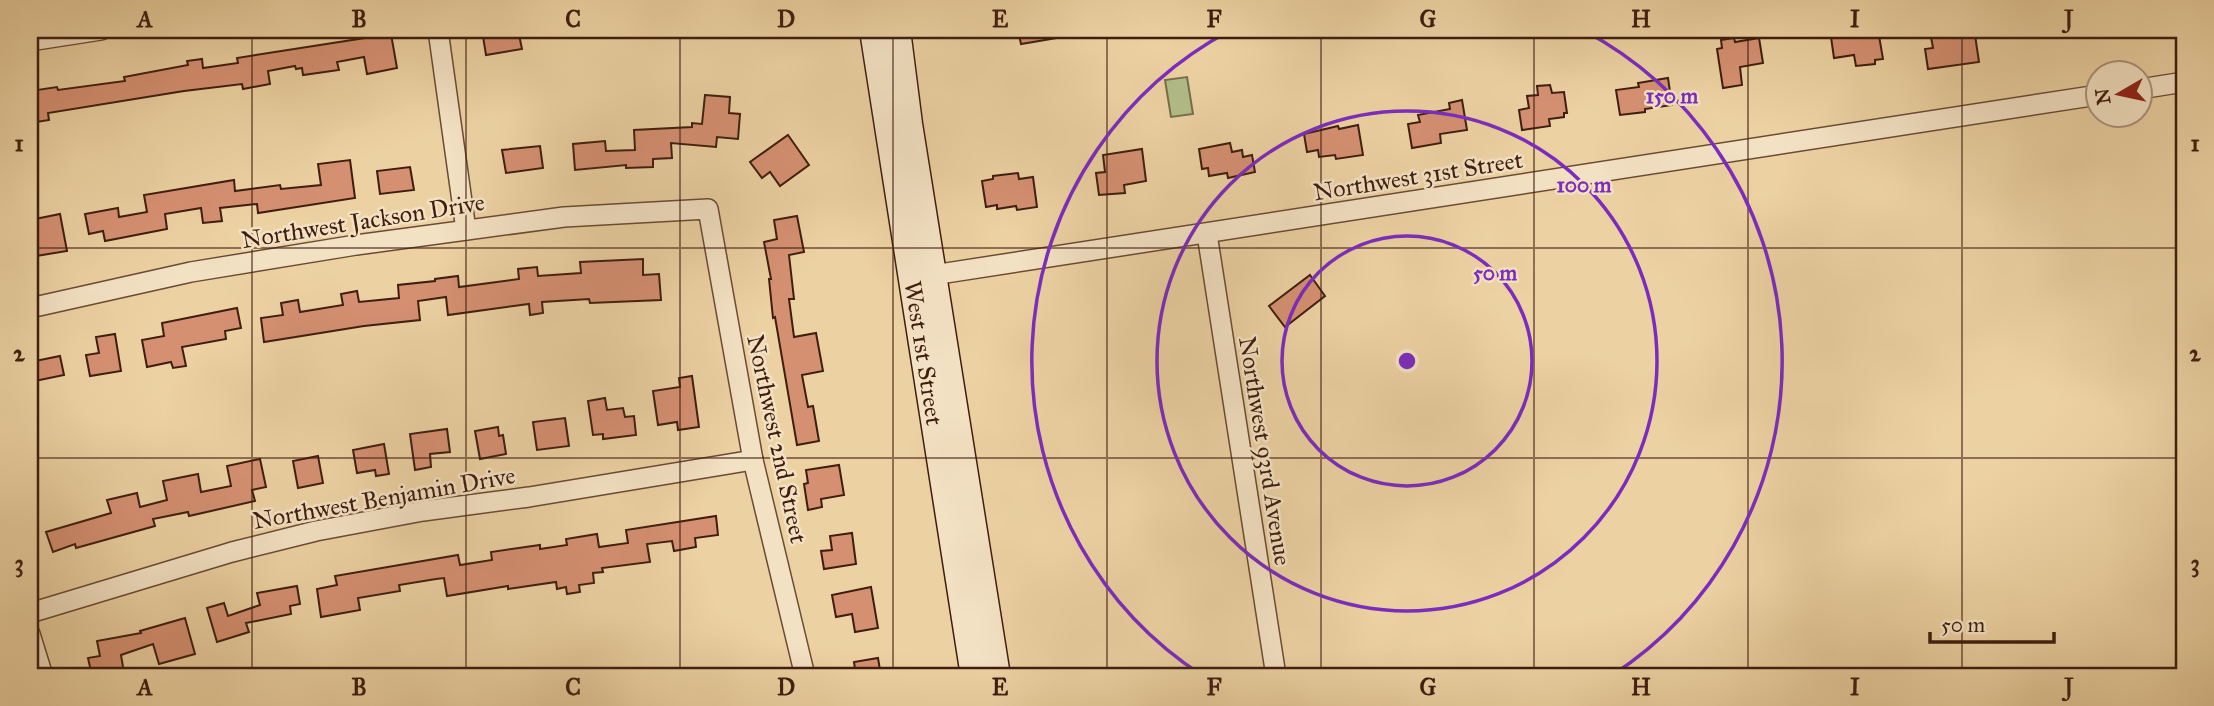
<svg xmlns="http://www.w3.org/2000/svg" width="2214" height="706" font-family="'IM FELL Great Primer',serif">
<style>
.green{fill:#b2bd89;stroke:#786e4c;stroke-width:2}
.building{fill:#d59072;stroke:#3f1e10;stroke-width:2}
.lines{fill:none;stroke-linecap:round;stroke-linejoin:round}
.street-casing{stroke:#6a4b34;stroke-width:22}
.secondary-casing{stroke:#3f1e10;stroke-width:29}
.street{stroke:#f3e1c3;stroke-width:19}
.secondary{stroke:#f3e1c3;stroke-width:26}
.grid{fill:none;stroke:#3f1e10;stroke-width:2;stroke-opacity:0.55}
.ring{fill:none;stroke:#7b2cbf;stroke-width:3.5}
.labels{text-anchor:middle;stroke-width:5;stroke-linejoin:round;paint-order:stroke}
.street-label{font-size:24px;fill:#3f1e10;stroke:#f3e1c3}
.centre{fill:#7b2cbf;stroke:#f3e1c3;stroke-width:3.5}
.ring-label{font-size:21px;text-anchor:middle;font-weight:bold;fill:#7b2cbf;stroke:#f3e1c3;stroke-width:5;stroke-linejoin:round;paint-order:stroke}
.neatline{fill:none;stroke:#3f1e10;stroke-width:2.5}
.grid-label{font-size:23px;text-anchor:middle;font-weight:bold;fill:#3f1e10}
</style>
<rect width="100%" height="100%" fill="#ecd1a2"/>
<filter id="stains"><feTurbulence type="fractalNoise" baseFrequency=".00286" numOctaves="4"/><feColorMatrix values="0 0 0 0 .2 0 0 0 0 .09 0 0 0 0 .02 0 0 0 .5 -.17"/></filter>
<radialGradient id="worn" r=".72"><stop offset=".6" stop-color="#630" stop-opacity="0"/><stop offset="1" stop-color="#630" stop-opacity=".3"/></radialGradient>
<path class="green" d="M1187,77l6,37 -22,3 -6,-37z"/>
<g class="building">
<path d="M482,30h36l4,19 -36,6z"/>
<path d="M1018,30h44l1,7 -42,7z"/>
<path d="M1830,30h48l5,29 -8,1v4l-19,2 -2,-11 -20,3z"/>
<path d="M391,34l6,34 -30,6 -3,-17 -27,5 2,8 -36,5 -1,-7 -6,1 -1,-3 -27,5 2,13 -27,5 -1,-5 -58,7 -136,22 1,7 -19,3v-32l27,-4 1,3 67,-9 -1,-4 64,-12 -1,-4 15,-2 1,9 35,-5 -1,-5z"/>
<path d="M1955,34v4l20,-3 4,27 -51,7 -3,-20 8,-1 -2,-11z"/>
<path d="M1734,38l1,4 24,-4 4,25 -23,4 2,18 -19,3 -6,-39 5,-1 -1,-8z"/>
<path d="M1668,78l4,27 -27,4v3l-25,3 -4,-25 23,-3 -1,-4z"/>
<path d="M1550,85l2,8 12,-1 3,21h-3v4l-15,2 1,7 -28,4 -3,-20 10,-2 -2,-12 11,-1 -1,-9z"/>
<path d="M705,95l25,2 -1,16 11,1 -2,25 -21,-2 -1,10 -45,-4 1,15 -19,1v8l-27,1v-3l-51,5 -2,-26 32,-3 1,10 29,-1 -1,-20 58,-3v-4l10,1z"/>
<path d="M1462,100l5,30 -27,4 1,9 -29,5 -4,-24 12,-2 -2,-7 32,-6 -1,-6z"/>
<path d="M1358,125l5,30 -27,4 -1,-4 -16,2 -1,-7 -11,2 -3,-18 34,-8 1,3z"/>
<path d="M788,135l21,30 -29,21 -10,-14 -8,6 -12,-16z"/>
<path d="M1230,143l2,9 10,-2 1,7 9,-2 3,17 -27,6 -1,-5 -18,3 -1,-8 -6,1 -3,-20z"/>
<path d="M540,146l3,22 -37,5 -4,-23z"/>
<path d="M1142,149l4,32 -22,4 1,8 -26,2 -3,-22 9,-1 -2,-17z"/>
<path d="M350,160l5,38 -97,15 -1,-9 -37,4 2,13 -19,2 -2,-15 -36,6 2,15 -62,12 -2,-10 -14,3 -4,-20 33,-6 1,9 28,-5 -3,-17 90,-15 1,11 45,-6 1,4 40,-4 -3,-21z"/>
<path d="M410,167l4,23 -34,4 -3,-23z"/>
<path d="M1018,173l1,6 14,-2 4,30 -20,3 -1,-4 -19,3v-4l-11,2 -4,-26 11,-2v-3z"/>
<path d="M60,214l7,37 -31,5 -6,-36z"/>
<path d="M797,216l7,36 -15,3 5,44h-5l5,38 22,-4 7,38 -21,4 6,32 5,-1 6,35 -22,4 -22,-128 -2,1 -4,-39h2l-7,-37 13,-3 -3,-19z"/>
<path d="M643,259v16l16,-1 2,26 -71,3 -1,-4 -47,3 1,11 -13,2 -1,-11 -81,11 -2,-18 -28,4 2,19 -56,6 -100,16 -3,-24 22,-3 -2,-12 17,-3 2,12 43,-7 -2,-11 16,-3 2,11 40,-4 -1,-13 37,-4v-2l23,-3 1,11 60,-8 -1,-10 19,-2 1,9 43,-3 -1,-11z"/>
<path d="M1310,275l15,21 -40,31 -16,-21z"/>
<path d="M237,308l4,20 -16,3 1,8 -44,8 4,19 -13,2 -2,-6 -24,5 -5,-27 22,-4 -2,-13z"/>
<path d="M115,334l6,37 -31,5 -4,-21 13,-2 -3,-16z"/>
<path d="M60,356l4,19 -34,7v-20z"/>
<path d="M692,376l7,51 -21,3 -1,-8 -19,3 -5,-34 27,-4 -1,-9z"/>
<path d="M605,398l2,12 16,-2 2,9 9,-1 2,19 -33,4v-5l-10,1 -5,-34z"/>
<path d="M565,418l4,28 -32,4 -4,-28z"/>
<path d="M498,427l1,9 4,-1 3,19 -26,5 -5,-28z"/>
<path d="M447,429l3,23 -20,2 1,13 -16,3 -5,-36z"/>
<path d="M384,444l5,30 -13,2 -1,-6 -18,3 -4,-23z"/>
<path d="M318,456l5,27 -25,5 -5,-27z"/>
<path d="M260,459l6,28 -14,3 3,11 -66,15 -1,-4 -35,7 2,7 -79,22 -1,-4 -22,8 -7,-20 65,-19 -4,-13 30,-7 3,14 27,-7 -4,-19 35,-7 3,18 30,-6 -4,-20z"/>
<path d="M839,465l5,30 -23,4 1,8 -14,3 -4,-26 4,-1 -2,-13z"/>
<path d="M716,516l2,19 -23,3 1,9 -22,4 -2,-10 -25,3 3,18 -48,6 1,4 -10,1 1,10 -15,2 1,7 -13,2 -1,-7 -9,2 -1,-7 -48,7v-3l-61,10 -3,-18 -8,1 -37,6 1,6 -42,7 2,12 -39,7 -4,-28 20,-4 -2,-9 123,-21 2,10 32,-5 -1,-8 49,-7v4l27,-4 -1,-6 31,-5 2,13 29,-4 -2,-13z"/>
<path d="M852,533l4,31 -32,5 -3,-18 11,-1 -2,-14z"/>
<path d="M297,586l3,18 -10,2 1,8 -45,9 3,9 -32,10 -10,-34 17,-5 4,13 32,-11 -3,-12z"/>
<path d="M871,587l7,41 -23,4 -3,-18 -16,3 -4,-22z"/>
<path d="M185,618l10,36 -36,10 -6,-20 -32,11 3,18 -32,3 -4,-18 12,-2 -3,-15 44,-8 -1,-2z"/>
<path d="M878,658l3,18h-25l-2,-14z"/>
</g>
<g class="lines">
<defs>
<g id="street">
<path d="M438,30l28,200"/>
<path d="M30,41l71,-11"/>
<path d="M2140,89l44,-7"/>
<path d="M1207,234l69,442"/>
<path d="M920,277l1178,-182"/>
<path d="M30,308l161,-36 165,-27 208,-28 144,-8 45,251 52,216"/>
<path d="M30,613l202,-61 84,-21 107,-20 106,-14 224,-37"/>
<path d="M30,634l13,42"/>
</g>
<g id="secondary">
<path id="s1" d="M873,30l101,646"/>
<path d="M897,30l12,94 88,552"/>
</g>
</defs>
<use href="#street" class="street-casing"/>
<use href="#secondary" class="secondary-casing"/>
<use href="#street" class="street"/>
<use href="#secondary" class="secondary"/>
</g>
<path class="grid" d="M252,30v646M466,30v646M680,30v646M893,30v646M1107,30v646M1321,30v646M1534,30v646M1748,30v646M1962,30v646M30,248h2154M30,458h2154"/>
<g class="ring">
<circle cx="1407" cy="361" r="125"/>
<circle cx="1407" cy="361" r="250"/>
<path d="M1203 676A375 375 0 0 1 1231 30M1583 30A375 375 0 0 1 1611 676"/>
</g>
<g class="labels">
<g class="street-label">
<text transform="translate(1418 176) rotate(-9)" y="8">Northwest 31st Street</text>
<text transform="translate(363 221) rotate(-9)" y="8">Northwest Jackson Drive</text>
<text dy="8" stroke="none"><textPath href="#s1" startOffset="327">West 1st Street</textPath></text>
<text transform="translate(777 439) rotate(78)" y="8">Northwest 2nd Street</text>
<text transform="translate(1265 451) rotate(81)" y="8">Northwest 93rd Avenue</text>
<text transform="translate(384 498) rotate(-10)" y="8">Northwest Benjamin Drive</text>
</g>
</g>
<circle cx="1407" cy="361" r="10" class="centre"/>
<g class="ring-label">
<text x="1672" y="103">150 m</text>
<text x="1584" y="192">100 m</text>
<text x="1495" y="280">50 m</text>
</g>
<rect width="2214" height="706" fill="none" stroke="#ecd1a2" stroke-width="77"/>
<g transform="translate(2119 94) rotate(261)"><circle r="33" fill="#f3e1c3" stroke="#ab937b" stroke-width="2"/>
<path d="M0-5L12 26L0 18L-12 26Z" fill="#8f2418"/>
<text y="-10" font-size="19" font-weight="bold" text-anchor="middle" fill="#3f1e10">N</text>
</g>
<path d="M1930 632v10h124v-10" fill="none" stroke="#3f1e10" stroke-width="3.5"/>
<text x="1941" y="632" font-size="21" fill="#3f1e10" stroke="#f3e1c3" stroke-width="5" paint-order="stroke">50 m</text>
<rect x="38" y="38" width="2138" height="630" class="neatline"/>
<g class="grid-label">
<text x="145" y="27">A</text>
<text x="359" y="27">B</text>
<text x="573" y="27">C</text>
<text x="786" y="27">D</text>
<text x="1000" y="27">E</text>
<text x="1214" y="27">F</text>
<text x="1428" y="27">G</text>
<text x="1641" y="27">H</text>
<text x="1855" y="27">I</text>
<text x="2069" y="27">J</text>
<text x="19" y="151">1</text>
<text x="2195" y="151">1</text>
<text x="19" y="361">2</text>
<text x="2195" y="361">2</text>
<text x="19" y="571">3</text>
<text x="2195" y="571">3</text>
<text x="145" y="695">A</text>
<text x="359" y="695">B</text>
<text x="573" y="695">C</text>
<text x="786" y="695">D</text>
<text x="1000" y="695">E</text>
<text x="1214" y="695">F</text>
<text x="1428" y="695">G</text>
<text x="1641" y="695">H</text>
<text x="1855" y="695">I</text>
<text x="2069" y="695">J</text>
</g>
<rect width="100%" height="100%" filter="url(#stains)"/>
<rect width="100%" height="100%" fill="url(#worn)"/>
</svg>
